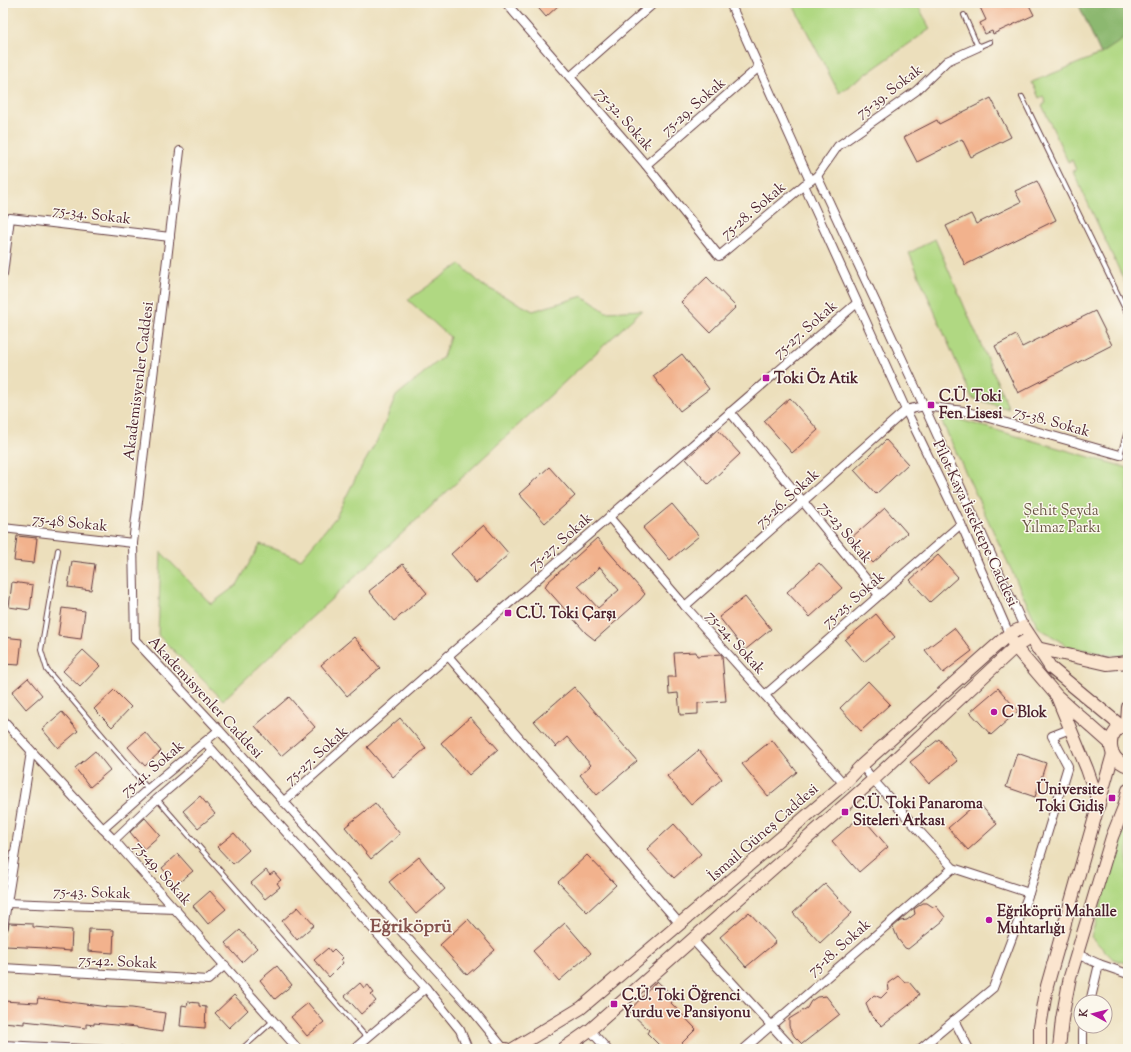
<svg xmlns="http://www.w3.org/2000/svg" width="1131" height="1052" font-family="'Sorts Mill Goudy',serif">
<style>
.green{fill:#b0d882;stroke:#7d7c56}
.forest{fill:#8cb870;stroke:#6b6c4e}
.building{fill:#f2b28d;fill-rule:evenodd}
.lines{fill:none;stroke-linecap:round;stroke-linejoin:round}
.lane-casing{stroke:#623c41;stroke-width:6}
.street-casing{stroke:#623c41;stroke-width:10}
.secondary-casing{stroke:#623c41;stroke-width:14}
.lane{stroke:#fff;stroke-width:4}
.street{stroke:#fff;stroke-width:8}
.secondary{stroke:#fbe5cf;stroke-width:12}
.poi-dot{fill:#b5179e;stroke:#fbf7ec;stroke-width:1.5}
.labels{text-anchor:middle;stroke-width:3;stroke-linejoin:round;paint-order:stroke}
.street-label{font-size:15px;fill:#4a1f2b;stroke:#fbf7ec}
.poi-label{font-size:15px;font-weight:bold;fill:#4a1f2b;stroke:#fbf7ec;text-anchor:start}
.park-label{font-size:15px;fill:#695645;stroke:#fbf7ec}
.district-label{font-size:19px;font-weight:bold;fill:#85524d;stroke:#fbf7ec}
</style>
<rect width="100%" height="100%" fill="#fbf7ec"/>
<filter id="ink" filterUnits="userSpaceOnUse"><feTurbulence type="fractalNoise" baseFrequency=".025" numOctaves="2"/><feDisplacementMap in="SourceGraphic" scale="8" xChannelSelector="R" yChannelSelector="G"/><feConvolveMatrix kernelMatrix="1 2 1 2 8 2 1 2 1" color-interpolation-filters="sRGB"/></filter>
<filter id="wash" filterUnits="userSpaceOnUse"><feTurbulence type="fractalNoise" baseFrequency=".012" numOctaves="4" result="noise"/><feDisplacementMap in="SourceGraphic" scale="16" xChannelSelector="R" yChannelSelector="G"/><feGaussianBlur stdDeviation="0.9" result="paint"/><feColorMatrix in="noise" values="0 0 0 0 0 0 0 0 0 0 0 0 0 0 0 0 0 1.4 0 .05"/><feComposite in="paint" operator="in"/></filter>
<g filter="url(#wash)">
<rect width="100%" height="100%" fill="#ecdfbc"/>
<g class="green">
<path d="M792,3h125l13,26 -91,64z"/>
<path d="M1078,3h50v286l-55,-118 3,-1 -4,-10 -4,2 -26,-57 4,-2 -3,-7 -4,2 -7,-16 69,-28z"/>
<path d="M935,239l74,170 -37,-11 -63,-145z"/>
<path d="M460,264l22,21 51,26 50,-15 23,16 36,-2 -419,390 -65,-65 3,-83 50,52 26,-19 23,-41 41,15 35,-42 20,-40 23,-40 17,-41 47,-39 7,-20 -42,-37z"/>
<path d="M947,416l181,52v188l-19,-1 -42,-9 -29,-19 -96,-205v-5z"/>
<path d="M1128,809v155l-15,-5 -22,-22z"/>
</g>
<path class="forest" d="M1078,3h50v33l-27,18z"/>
<g id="blocks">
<g class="building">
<path d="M534,3h27l-15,14z"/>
<path d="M978,3h50l6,12 -41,19 -1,-3 -7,3 -5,-11 6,-3z"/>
<path d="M991,98l20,39 -40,20 -9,-18 -45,23 -13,-25 33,-17 2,4z"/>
<path d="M1037,181l19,39 -91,45 -19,-39 25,-12 5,10 45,-22 -6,-11z"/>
<path d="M707,277l29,30 -26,25 -29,-30z"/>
<path d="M1095,311l17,34 -94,48 -23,-47 21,-11 6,12z"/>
<path d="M682,354l27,35 -29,22 -27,-35z"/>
<path d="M790,398l28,32 -26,23 -28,-32z"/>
<path d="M718,430l22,24 -32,30 -22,-25z"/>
<path d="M886,440l22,24 -32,30 -22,-24z"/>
<path d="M549,467l26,29 -30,27 -26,-29z"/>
<path d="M672,504l27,32 -29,24 -27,-32z"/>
<path d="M885,508l22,25 -34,30 -22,-25z"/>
<path d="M484,525l25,29 -33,29 -25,-29z"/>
<path d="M17,536l20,2 -3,25 -20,-2z"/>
<path d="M597,538l48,56 -5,6 -45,40 -9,-7 -41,-46 2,-4zM600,567l19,23 -21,18 -20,-22z"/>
<path d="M938,555l20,22 -28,25 -20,-22z"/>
<path d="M72,561l23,3 -4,26 -23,-3z"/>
<path d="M819,563l23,25 -32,29 -23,-25z"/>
<path d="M403,564l24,29 -33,28 -25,-30z"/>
<path d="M12,582l21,3 -3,25 -21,-3z"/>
<path d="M745,597l26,32 -26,21 -26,-33z"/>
<path d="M62,608l23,3 -4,28 -23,-3z"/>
<path d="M876,614l19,23 -31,25 -19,-22z"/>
<path d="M954,628l18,23 -29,22 -18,-23z"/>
<path d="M3,637l19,2 -3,26 -16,-1z"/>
<path d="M354,637l26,31 -33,28 -26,-31z"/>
<path d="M83,650l17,16 -20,21 -17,-16z"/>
<path d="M696,652l1,4 24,-2 1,2 4,45 -28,2v11l-18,1 -2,-22 -9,1 -1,-17h8l-2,-24z"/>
<path d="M28,678l14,17 -16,14 -14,-17z"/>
<path d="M868,681l22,23 -29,27 -21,-23z"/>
<path d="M574,687l63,74 -40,34 -17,-20 11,-10 -24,-28 -11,10 -22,-26z"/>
<path d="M998,688l20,23 -27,24 -21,-23z"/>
<path d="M114,690l17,17 -19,20 -18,-18z"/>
<path d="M289,697l26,30 -34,29 -26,-30z"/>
<path d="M62,712l16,19 -20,17 -16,-19z"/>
<path d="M470,717l28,32 -29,26 -28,-32z"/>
<path d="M400,718l26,30 -33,29 -26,-30z"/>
<path d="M145,732l16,19 -16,15 -17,-19z"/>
<path d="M939,739l18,22 -28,23 -19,-22z"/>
<path d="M772,740l25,32 -29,24 -26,-32z"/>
<path d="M699,750l23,29 -31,26 -24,-29z"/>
<path d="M95,751l15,19 -20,17 -15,-19z"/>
<path d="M1017,753l29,10 -11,34 -29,-10z"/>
<path d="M200,796l15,18 -17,14 -15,-17z"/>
<path d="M978,802l19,22 -29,26 -20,-22z"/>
<path d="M375,803l25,31 -29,25 -26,-32z"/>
<path d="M861,816l27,31 -29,25 -27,-31z"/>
<path d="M145,818l15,17 -16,14 -14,-17z"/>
<path d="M674,824l27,30 -27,24 -27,-29z"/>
<path d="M234,833l15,17 -16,14 -16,-17z"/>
<path d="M178,854l15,17 -17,14 -14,-17z"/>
<path d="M587,855l29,30 -29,27 -29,-30z"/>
<path d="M419,857l26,32 -29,25 -27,-32z"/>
<path d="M266,870l4,5 4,-3 7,8 -4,3 3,4 -15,12 -14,-16z"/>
<path d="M825,884l27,29 -32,30 -27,-30z"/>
<path d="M210,891l16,18 -18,15 -15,-18z"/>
<path d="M923,903h4l6,4 3,-1 9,11 -2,4 -35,28 -3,-1 -7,-9 -5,-12 7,-6 7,-1 8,-6 -1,-5z"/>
<path d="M298,907l16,18 -17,15 -15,-19z"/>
<path d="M749,912l27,30 -30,25 -26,-30z"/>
<path d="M468,919l27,31 -28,25 -27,-30z"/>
<path d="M9,923l24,1v3l39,3 -1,21 -25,-2v-1l-41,-2 1,-14 2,-3z"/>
<path d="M565,923l26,30 -32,28 -26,-30z"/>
<path d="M89,929l25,1 -1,23 -25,-2z"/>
<path d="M240,930l17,18 -15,14 -17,-19z"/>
<path d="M328,948l3,4 3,-3 9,9 -2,2 2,3 -14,14 -15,-17z"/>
<path d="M277,966l15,19 -17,14 -15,-19z"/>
<path d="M898,976l7,6h4l10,12 -5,7 -32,25 -11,-11 -5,-12 8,-8 7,3 8,-8 -1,-7z"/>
<path d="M657,981l18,17 -4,5 25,26 -20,20h-13l-16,-16 2,-3 -20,-19z"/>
<path d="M360,983l4,5 4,-3 6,8 -3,2 5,6 -15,13 -16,-18z"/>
<path d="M234,995l14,15 -19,18 -14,-15z"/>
<path d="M826,996l14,18 -38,30 -8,-8 -5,-10v-7l18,-11 4,-7 6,-4z"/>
<path d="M38,998l70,9 24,1 33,5 -3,19 -25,-4v-1l-43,-4v2l-8,-1v4l-62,-7v3l-21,-2v-21l34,2z"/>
<path d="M188,1002l11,1v3l7,1 -1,21 -25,-2 2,-21 5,1z"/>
<path d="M308,1003l16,19 -17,14 -16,-19z"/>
</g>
</g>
</g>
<g filter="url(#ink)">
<use href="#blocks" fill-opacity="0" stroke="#623c41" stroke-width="1"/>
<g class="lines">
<defs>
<g id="lane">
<path d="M964,15l14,32 12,-5"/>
<path d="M1022,97l106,218"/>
<path d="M1120,455l8,-27"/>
<path d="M58,550l-17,100 6,20 101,119"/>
<path d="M157,799l210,239"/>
<path d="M3,1043l123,6"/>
<path d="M238,1049l5,-1 30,-27"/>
</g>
<g id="street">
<path d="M506,3l140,162 73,91 85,-71"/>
<path d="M730,3l80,178"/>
<path d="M570,77l84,-74"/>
<path d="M180,151l-47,392 2,97 84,90 250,276 35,43"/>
<path d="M646,165l113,-98"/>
<path d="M817,176l21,-30 78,-55 31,-30 31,-14"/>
<path d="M3,274l7,-56 160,19"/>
<path d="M730,412l149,183"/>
<path d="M609,517l76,89 159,178"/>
<path d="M3,528l130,15"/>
<path d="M685,606l221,-196 18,-4 40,5 156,44"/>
<path d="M1009,634l-48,-110 -55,-114 -102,-225 13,-9 107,230 100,221"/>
<path d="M448,656l232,268"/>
<path d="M765,695l196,-171"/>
<path d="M3,720l100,109 11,11 184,209"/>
<path d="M205,742l221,246 34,42 8,19"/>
<path d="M862,765l11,15 80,88 76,25"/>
<path d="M283,802l165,-146 409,-353"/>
<path d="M103,829l45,-40 71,-59"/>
<path d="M114,840l43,-41 56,-48"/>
<path d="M7,903l169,6"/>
<path d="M3,928l28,-176"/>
<path d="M692,939l101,110"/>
<path d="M1077,954l22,10 29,10"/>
<path d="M3,968l205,12 17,-15"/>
<path d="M1090,1002l9,-38"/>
<path d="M954,1020l15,29"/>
<path d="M590,1030l17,19"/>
<path d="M354,1049l72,-61"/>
<path d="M744,1049l209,-181"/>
<path d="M920,1049l73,-61 36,-95 39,-127 -16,-30 18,-7"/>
<path d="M1083,1049v-17l1,-6"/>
</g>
<g id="secondary">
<path d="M1012,641l3,6 42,49 54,48"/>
<path d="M1037,648l70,16 21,-2"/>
<path d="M1058,699l29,70 12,35"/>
<path d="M1127,723l1,-16"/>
<path d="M1128,723c-23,8 -23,35 0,43"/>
<path d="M500,1049h6"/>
<path d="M513,1049l68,-41 263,-224 18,-19 147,-131 15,-7 27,41 70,58"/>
<path d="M563,1049l27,-19 283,-250 142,-133 15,-9"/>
<path d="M1040,1049v-22l7,-41 66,-232"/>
<path d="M1059,1049l3,-30 8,-42 42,-140 12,-30 4,-17"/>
</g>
</defs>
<use href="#lane" class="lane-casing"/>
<use href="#street" class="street-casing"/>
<use href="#secondary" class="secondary-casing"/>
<use href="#lane" class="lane"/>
<use href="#street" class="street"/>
<use href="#secondary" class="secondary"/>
</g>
</g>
<g class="poi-dot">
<rect x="762" y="374" width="8" height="8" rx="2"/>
<rect x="927" y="401" width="8" height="8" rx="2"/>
<rect x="504" y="609" width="8" height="8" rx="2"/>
<circle cx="994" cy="712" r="4"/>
<rect x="1108" y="794" width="8" height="8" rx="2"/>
<rect x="841" y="808" width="8" height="8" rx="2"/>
<circle cx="989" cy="920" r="4"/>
<rect x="610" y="1000" width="8" height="8" rx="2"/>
</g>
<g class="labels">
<g class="street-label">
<text transform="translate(889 91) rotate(-37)" y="5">75-39. Sokak</text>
<text transform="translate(693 106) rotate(-41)" y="5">75-29. Sokak</text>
<text transform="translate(625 119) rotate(49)" y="5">75-32. Sokak</text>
<text transform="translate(753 210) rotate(-40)" y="5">75-28. Sokak</text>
<text transform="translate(92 214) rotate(7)" y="5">75-34. Sokak</text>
<text transform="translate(805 329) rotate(-41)" y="5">75-27. Sokak</text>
<text transform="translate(138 381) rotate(-83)" y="5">Akademisyenler Caddesi</text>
<text transform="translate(1052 421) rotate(16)" y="5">75-38. Sokak</text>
<text transform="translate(787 498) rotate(-42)" y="5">75-26. Sokak</text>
<text transform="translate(70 522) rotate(6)" y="5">75-48 Sokak</text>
<text transform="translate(976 523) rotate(65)" y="5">Pilot Kaya İstektepe Caddesi</text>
<text transform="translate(846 532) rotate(51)" y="5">75-23 Sokak</text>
<text transform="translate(560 541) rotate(-41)" y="5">75-27. Sokak</text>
<text transform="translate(853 599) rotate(-41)" y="5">75-25. Sokak</text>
<text transform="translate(736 642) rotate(48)" y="5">75-24. Sokak</text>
<text transform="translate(206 697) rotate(47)" y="5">Akademisyenler Caddesi</text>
<text transform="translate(316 755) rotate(-42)" y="5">75-27. Sokak</text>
<text transform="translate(152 768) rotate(-40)" y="5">75-41. Sokak</text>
<text transform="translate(763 832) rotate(-41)" y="5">İsmail Güneş Caddesi</text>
<text transform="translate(163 873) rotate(49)" y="5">75-49. Sokak</text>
<text transform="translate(92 892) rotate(2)" y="5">75-43. Sokak</text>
<text transform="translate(839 947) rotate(-41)" y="5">75-18. Sokak</text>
<text transform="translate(118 961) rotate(3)" y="5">75-42. Sokak</text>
</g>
<g class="poi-label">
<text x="774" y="383">Toki Öz Atik</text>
<text x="939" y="401">C.Ü. Toki<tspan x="939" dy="17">Fen Lisesi</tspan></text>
<text x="516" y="618">C.Ü. Toki Çarşı</text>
<text x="1002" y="717">C Blok</text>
<text x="1104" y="794" text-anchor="end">Üniversite<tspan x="1104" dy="17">Toki Gidiş</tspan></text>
<text x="853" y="808">C.Ü. Toki Panaroma<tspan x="853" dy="17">Siteleri Arkası</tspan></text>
<text x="997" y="916">Eğriköprü Mahalle<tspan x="997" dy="17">Muhtarlığı</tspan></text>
<text x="622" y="1000">C.Ü. Toki Öğrenci<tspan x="622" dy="17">Yurdu ve Pansiyonu</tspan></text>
</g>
<g class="park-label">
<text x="1061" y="515">Şehit Şeyda<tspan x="1061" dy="17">Yılmaz Parkı</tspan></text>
</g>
<g class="district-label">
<text x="411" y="932">Eğriköprü</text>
</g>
</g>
<rect width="1131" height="1052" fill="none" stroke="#fbf7ec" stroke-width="16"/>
<g transform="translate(1093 1014) rotate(277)"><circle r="19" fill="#fbf7ec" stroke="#b4a19f"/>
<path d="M0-3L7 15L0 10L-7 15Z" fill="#b5179e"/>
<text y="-6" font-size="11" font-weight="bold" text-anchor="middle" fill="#4a1f2b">K</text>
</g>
</svg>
